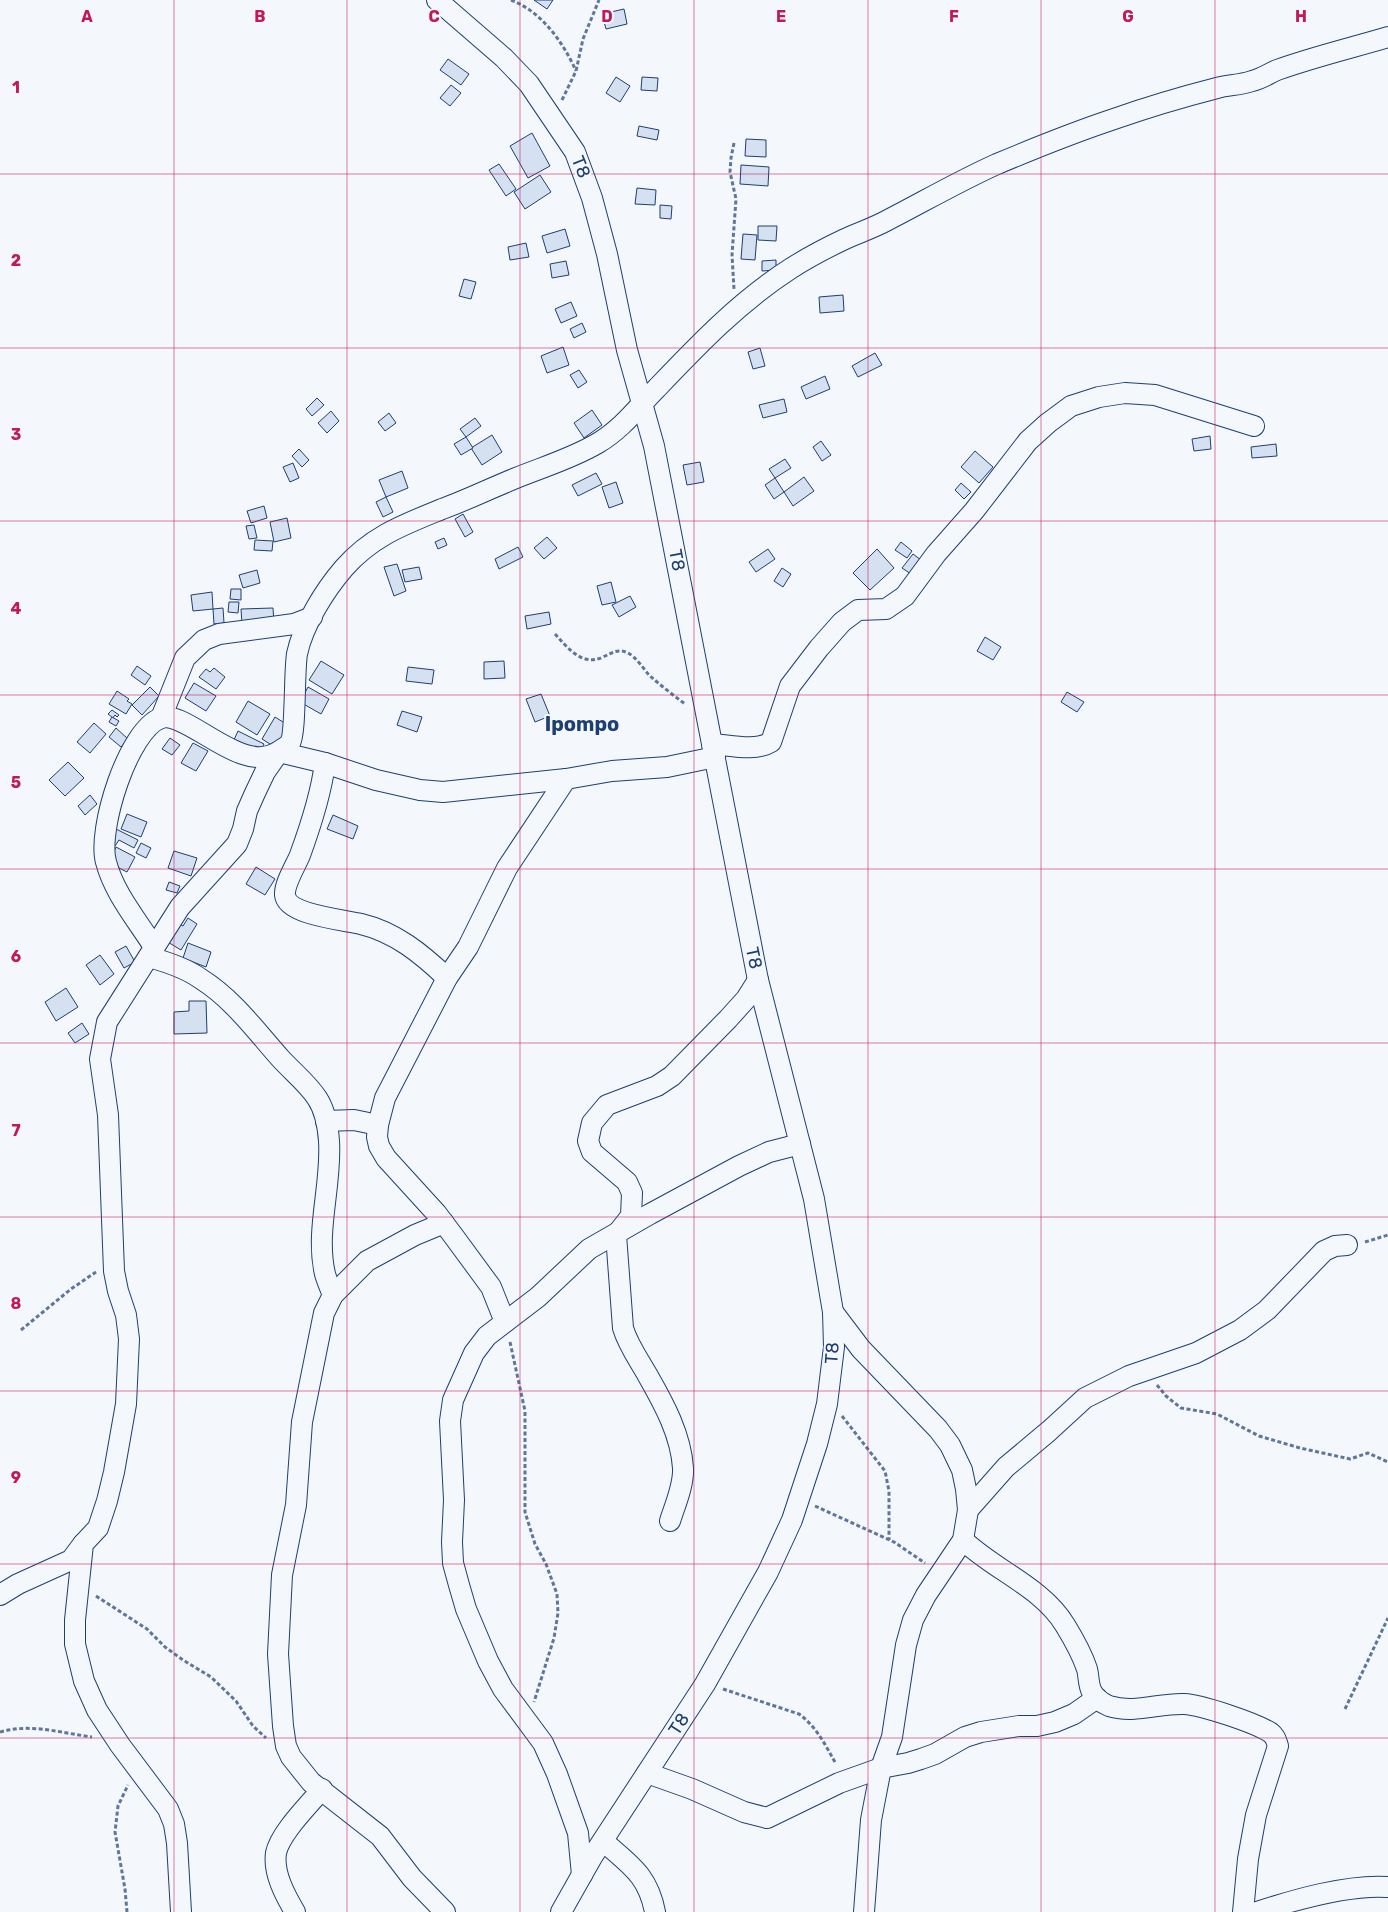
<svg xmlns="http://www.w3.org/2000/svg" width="1388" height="1912" font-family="Rubik,sans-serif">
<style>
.building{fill:#d5e0f0;stroke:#1d3f73}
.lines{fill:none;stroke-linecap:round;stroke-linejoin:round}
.minor-casing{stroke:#1d3f73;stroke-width:22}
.path{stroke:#5e769c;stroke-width:3;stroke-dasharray:4 2.5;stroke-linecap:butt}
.minor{stroke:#f4f7fb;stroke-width:20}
.grid{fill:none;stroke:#c2185b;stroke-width:1;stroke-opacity:0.55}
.labels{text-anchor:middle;stroke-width:4;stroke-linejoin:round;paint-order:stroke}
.street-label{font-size:18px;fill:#1d3f73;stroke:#f4f7fb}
.quarter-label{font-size:20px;font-weight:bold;fill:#1d3f73;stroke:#f4f7fb}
.grid-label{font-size:16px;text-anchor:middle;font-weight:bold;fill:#c2185b;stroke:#f4f7fb;stroke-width:4;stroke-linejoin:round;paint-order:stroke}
</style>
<rect width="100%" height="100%" fill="#f4f7fb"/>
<g class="building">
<path d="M534,0h19l-6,9z"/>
<path d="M624,9l3,15 -21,5 -4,-15z"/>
<path d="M448,59l21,15 -8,11 -21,-15z"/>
<path d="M616,77l14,9 -10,16 -14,-9z"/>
<path d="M642,77l16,1 -1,13 -16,-1z"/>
<path d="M451,85l10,8 -11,13 -10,-8z"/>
<path d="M639,126l20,4 -2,10 -20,-4z"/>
<path d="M532,133l18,33 -22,12 -18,-32z"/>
<path d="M746,139l20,1v17l-21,-1z"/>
<path d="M499,164l17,25 -10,7 -17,-26z"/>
<path d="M741,165l28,2 -1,19 -28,-2z"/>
<path d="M540,175l11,17 -26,17 -11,-17z"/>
<path d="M637,188l19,2 -1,15 -20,-1z"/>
<path d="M660,205l12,1 -1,13 -11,-1z"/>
<path d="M758,226h19l-1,15 -18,-1z"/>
<path d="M565,229l5,17 -23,7 -5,-17z"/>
<path d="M743,234l14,1 -2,25 -14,-1z"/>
<path d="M526,243l3,14 -19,3 -2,-13z"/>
<path d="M776,260v10l-14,1v-10z"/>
<path d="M566,261l3,14 -17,3 -2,-14z"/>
<path d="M464,279l12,3 -5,17 -12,-3z"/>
<path d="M843,295l1,16 -24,2 -1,-16z"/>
<path d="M571,302l6,14 -16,7 -6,-14z"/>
<path d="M582,323l4,9 -12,6 -4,-9z"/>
<path d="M563,347l6,18 -22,8 -6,-17z"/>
<path d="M760,348l5,18 -12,3 -5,-17z"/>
<path d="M875,353l7,12 -24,12 -6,-11z"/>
<path d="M579,370l8,12 -9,6 -8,-13z"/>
<path d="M825,376l5,13 -24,10 -5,-12z"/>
<path d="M317,398l7,7 -12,11 -6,-7z"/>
<path d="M784,399l3,13 -24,6 -4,-13z"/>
<path d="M592,410l10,15 -18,13 -10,-15z"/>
<path d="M331,411l8,10 -12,12 -9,-10z"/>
<path d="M389,413l7,10 -11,8 -7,-9z"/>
<path d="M475,418l6,8 -15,11 -6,-8z"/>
<path d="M492,435l10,17 -20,13 -11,-17z"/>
<path d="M1210,436l1,13 -17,2 -2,-12z"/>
<path d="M466,437l7,11 -12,7 -7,-11z"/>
<path d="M821,441l10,14 -9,6 -9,-14z"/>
<path d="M1276,444l1,12 -25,2 -1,-11z"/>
<path d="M299,449l10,11 -7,7 -10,-11z"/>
<path d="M975,451l18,16 -14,16 -18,-16z"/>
<path d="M785,459l6,9 -16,10 -6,-9z"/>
<path d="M700,462l4,20 -17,3 -4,-20z"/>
<path d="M293,463l6,15 -9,4 -7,-15z"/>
<path d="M402,471l6,17 -22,9 -7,-17z"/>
<path d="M596,473l6,11 -24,12 -6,-11z"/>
<path d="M804,477l10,14 -21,15 -9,-14z"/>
<path d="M775,478l9,14 -10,7 -9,-14z"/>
<path d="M616,482l7,21 -14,5 -7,-21z"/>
<path d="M961,483l10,9 -7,7 -9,-9z"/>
<path d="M386,497l7,15 -10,5 -7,-15z"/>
<path d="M264,506l3,12 -16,5 -4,-12z"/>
<path d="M463,514l10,18 -8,5 -10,-18z"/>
<path d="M287,518l4,20 -17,4 -4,-20z"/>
<path d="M254,525l3,13 -8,1 -3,-13z"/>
<path d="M547,537l10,11 -13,11 -10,-11z"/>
<path d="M444,538l3,7 -9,4 -3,-7z"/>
<path d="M255,540l18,1 -1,10 -18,-1z"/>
<path d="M901,542l11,9 -5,7 -12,-8z"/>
<path d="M518,547l5,10 -24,12 -4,-10z"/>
<path d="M768,549l7,10 -19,13 -7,-10z"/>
<path d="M877,549l17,19 -24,22 -17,-17z"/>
<path d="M913,554l8,6 -10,14 -9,-6z"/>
<path d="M397,564l9,27 -12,5 -10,-29z"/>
<path d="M419,567l3,12 -17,3 -3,-12z"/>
<path d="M782,568l9,6 -8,13 -9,-6z"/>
<path d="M257,570l3,13 -17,5 -4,-13z"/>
<path d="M611,582l5,20 -14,3 -5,-19z"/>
<path d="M231,589h10v11l-11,-1z"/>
<path d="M212,592l1,17 -20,2 -2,-16z"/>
<path d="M630,596l6,11 -17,10 -7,-12z"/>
<path d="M229,602h10l-1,11 -10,-1z"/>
<path d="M223,608l1,15 -10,1 -1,-15z"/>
<path d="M273,608l1,15 -32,1 -1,-15z"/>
<path d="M549,612l2,12 -24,5 -2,-13z"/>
<path d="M985,637l16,10 -8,13 -16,-9z"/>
<path d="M321,661l23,14 -12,19 -23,-14z"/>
<path d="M504,661l1,17 -21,1v-17z"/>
<path d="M137,666l14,10 -6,9 -14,-10z"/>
<path d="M408,667l26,3 -2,14 -26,-3z"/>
<path d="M214,668l11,9 -9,12 -17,-12 7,-8 4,3z"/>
<path d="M194,683l22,13 -10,15 -21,-13z"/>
<path d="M150,687l9,9 -17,19 -10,-10z"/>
<path d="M308,687l21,12 -8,15 -21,-12z"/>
<path d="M117,691l12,8 -2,2 5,3 -6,10 -17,-10z"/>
<path d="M1067,692l17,10 -7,10 -16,-10z"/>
<path d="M541,694l9,22 -15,6 -9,-23z"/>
<path d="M248,701l22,13 -13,21 -21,-13z"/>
<path d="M112,710l7,5 -2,2 -2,-2 -2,3 -5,-4z"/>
<path d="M402,711l20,6 -5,15 -20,-7z"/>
<path d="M112,717l7,4 -3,5 -7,-4z"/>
<path d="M275,717l16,10 -13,22 -16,-10z"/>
<path d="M94,723l12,11 -16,19 -13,-11z"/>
<path d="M116,728l12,11 -7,8 -12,-10z"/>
<path d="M238,731l26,13 -5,11 -26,-13z"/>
<path d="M170,738l10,7 -8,10 -10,-6z"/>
<path d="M193,743l15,8 -12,20 -15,-8z"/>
<path d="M68,762l16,16 -19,18 -16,-16z"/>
<path d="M90,795l7,9 -12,11 -7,-9z"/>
<path d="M127,814l20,8 -6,15 -20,-8z"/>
<path d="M333,815l25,11 -5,13 -26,-10z"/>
<path d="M114,828l24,12 -4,8 -15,-8 -4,6 -8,-4z"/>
<path d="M141,843l10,5 -5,10 -10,-5z"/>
<path d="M116,847l19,10 -8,15 -18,-9z"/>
<path d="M174,851l23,7 -6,18 -23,-8z"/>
<path d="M256,867l19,12 -10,16 -19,-11z"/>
<path d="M169,882l11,4 -3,7 -11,-3z"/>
<path d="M188,918l9,6 -16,26 -15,-9 11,-18 6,3z"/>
<path d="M188,943l23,9 -5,15 -23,-9z"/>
<path d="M126,946l9,16 -11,6 -9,-16z"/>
<path d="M100,955l14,19 -14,11 -14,-20z"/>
<path d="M66,988l12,19 -22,14 -11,-19z"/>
<path d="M189,1001h17l1,32 -33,1v-22l15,-1z"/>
<path d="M82,1023l7,11 -14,9 -7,-10z"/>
</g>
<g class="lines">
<defs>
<g id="minor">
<path d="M437,0l67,58 25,26 46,68 17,46 15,56 20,96 27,96 104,534 56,219 19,113 1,35 -7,57 -10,40 -25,76 -24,52 -63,112 -113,173 -31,55"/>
<path d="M161,718l24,-60 19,-18 15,-6 75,-10 18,-7"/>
<path d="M712,744c18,1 43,8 59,-2l19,-56 29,-38 23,-26 16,-12 28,-1 19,-13 31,-42 38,-43 54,-70 20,-18 23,-17 28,-9 26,-4 30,2 99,31"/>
<path d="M279,752l46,11 51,17 44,10 23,2 123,-13 46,-8 55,-4 48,-10"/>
<path d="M325,763c-4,32 -14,62 -25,92 -4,10 -16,29 -15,40 2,20 60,25 76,29 34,8 61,30 86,54"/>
<path d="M154,947c-17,-27 -40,-54 -48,-85 -9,-32 22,-132 55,-144 24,-9 79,56 115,35 2,-1 13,-8 14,-10 6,-9 4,-72 7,-89 6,-29 28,-64 47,-86 28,-32 59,-43 98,-59 25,-9 49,-21 74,-31 27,-11 57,-20 82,-35 24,-14 40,-36 59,-55 41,-43 82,-86 133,-119 17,-11 36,-21 55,-30 13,-6 28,-11 41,-18 37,-19 73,-40 111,-57 38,-16 78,-32 117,-45 34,-12 68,-22 103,-31 11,-3 24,-3 35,-7 9,-2 16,-7 25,-11 36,-13 74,-22 111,-33"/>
<path d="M149,957c18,5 37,11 52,22 32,20 55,52 80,80 12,13 27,25 36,39 8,12 11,29 12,43 3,44 -14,90 -4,133 2,7 5,14 8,21"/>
<path d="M326,1121l28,-1 24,5"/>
<path d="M444,1223l-29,12 -48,26 -34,34 -9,18 -22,109 -6,83 -14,70 -4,79 5,72 3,20 5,11 20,25 69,54 32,42 33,34"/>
<path d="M833,1312l28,37 77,80 12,16 12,25 4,19 2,21 -5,30 -37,55 -13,25 -7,25 -14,92 -11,31 -10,52 -7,92"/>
<path d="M505,1322l-14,-35 -36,-49 -18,-24 -51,-56 -7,-12 -2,-9 1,-12 7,-27 62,-120 21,-31 39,-79 59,-89"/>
<path d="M968,1510l38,-43 43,-36 36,-33 44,-22 67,-23 44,-23 27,-20 57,-59 11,-5 12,-1"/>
<path d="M670,1521c5,-16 14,-36 13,-53 -2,-33 -19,-64 -35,-92 -9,-16 -20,-31 -25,-48l-7,-93 15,-19 1,-23 -5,-11 -35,-30 -4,-11 4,-18 15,-18 50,-19 15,-10 56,-57 18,-20 12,-19"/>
<path d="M963,1540c31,30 79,47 102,85 8,13 17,29 22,44 2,7 1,16 5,23 3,6 10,11 17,14 25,8 50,-3 75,-2 18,1 72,19 87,29 5,4 5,7 7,13l-22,69 -8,44 -5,53"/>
<path d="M0,1595l18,-11 53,-24 12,-16"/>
<path d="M647,1773l45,16 52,23 23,6 72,-35 42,-15 27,-5 13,-4 14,-5 30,-17 16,-5 38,-6h18l18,-4 19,-8 23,-16"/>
<path d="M603,1841c27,24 45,34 52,71"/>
<path d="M582,1875l-4,-42 -21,-59 -14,-31 -40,-54 -15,-28 -22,-52 -7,-24 -6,-22 -1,-21 2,-42 -4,-79 3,-21 21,-47 13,-17 51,-39 51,-48 61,-35 89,-48 30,-14 31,-8"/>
<path d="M181,1912l-4,-69 -3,-19 -6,-15 -48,-64 -23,-35 -13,-29 -9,-37v-24l8,-76 15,-16 9,-27 7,-29 12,-68 3,-65 -3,-24 -8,-24 -4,-20 -6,-156 -8,-56 7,-37 73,-115 57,-63 6,-15 4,-18 8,-18 10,-21 14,-20"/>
<path d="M295,1912c-10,-17 -22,-39 -19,-59 4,-20 33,-48 46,-64"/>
<path d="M1257,1912c37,-12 91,-28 131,-25"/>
</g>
</defs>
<use href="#minor" class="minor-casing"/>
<g class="path">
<path d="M511,0c31,12 52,42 65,71"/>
<path d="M562,100l14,-29 7,-32 16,-39"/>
<path d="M734,143l-3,15 -1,14 6,27 -4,56 2,34"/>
<path d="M555,634c13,14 27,33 48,23 9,-4 15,-9 25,-4 8,4 15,15 21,22 11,10 24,20 36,29"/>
<path d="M1365,1242l23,-7"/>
<path d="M21,1330l50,-41 25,-17"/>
<path d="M510,1342l15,69v101l10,32 11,20 11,30 1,19 -4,25 -20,64"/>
<path d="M1157,1385l9,11 15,12 36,6 42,22 41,12 50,11 18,-6 20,9"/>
<path d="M842,1416l43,55 4,20v49"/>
<path d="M815,1506l79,36 31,21"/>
<path d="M96,1596l51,33 18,18 18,13 28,17 25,24 17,25 13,12"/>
<path d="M723,1689l76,25c17,12 27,32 37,50"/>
<path d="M1345,1709l43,-91"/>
<path d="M0,1732c31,-9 61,1 92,5"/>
<path d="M127,1912l-2,-23 -10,-57 3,-26 10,-21"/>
</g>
<use href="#minor" class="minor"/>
</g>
<path class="grid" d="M174,0v1912M347,0v1912M520,0v1912M694,0v1912M868,0v1912M1041,0v1912M1215,0v1912M0,174h1388M0,348h1388M0,521h1388M0,695h1388M0,869h1388M0,1043h1388M0,1217h1388M0,1391h1388M0,1564h1388M0,1738h1388"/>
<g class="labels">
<g class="street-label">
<text transform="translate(581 167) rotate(68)" y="6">T8</text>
<text transform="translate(677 560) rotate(79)" y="6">T8</text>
<text transform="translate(754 958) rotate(78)" y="6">T8</text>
<text transform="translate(832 1353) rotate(-86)" y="6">T8</text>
<text transform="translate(679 1724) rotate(-57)" y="6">T8</text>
</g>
<g class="quarter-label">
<text x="582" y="731">Ipompo</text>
</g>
</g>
<g class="grid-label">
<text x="87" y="22">A</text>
<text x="260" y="22">B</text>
<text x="434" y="22">C</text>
<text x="607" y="22">D</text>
<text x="781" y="22">E</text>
<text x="954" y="22">F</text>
<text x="1128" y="22">G</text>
<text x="1301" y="22">H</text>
<text x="16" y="93">1</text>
<text x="16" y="266">2</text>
<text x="16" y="440">3</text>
<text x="16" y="614">4</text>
<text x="16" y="788">5</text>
<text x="16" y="962">6</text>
<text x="16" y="1136">7</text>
<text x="16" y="1309">8</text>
<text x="16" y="1483">9</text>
</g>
</svg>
